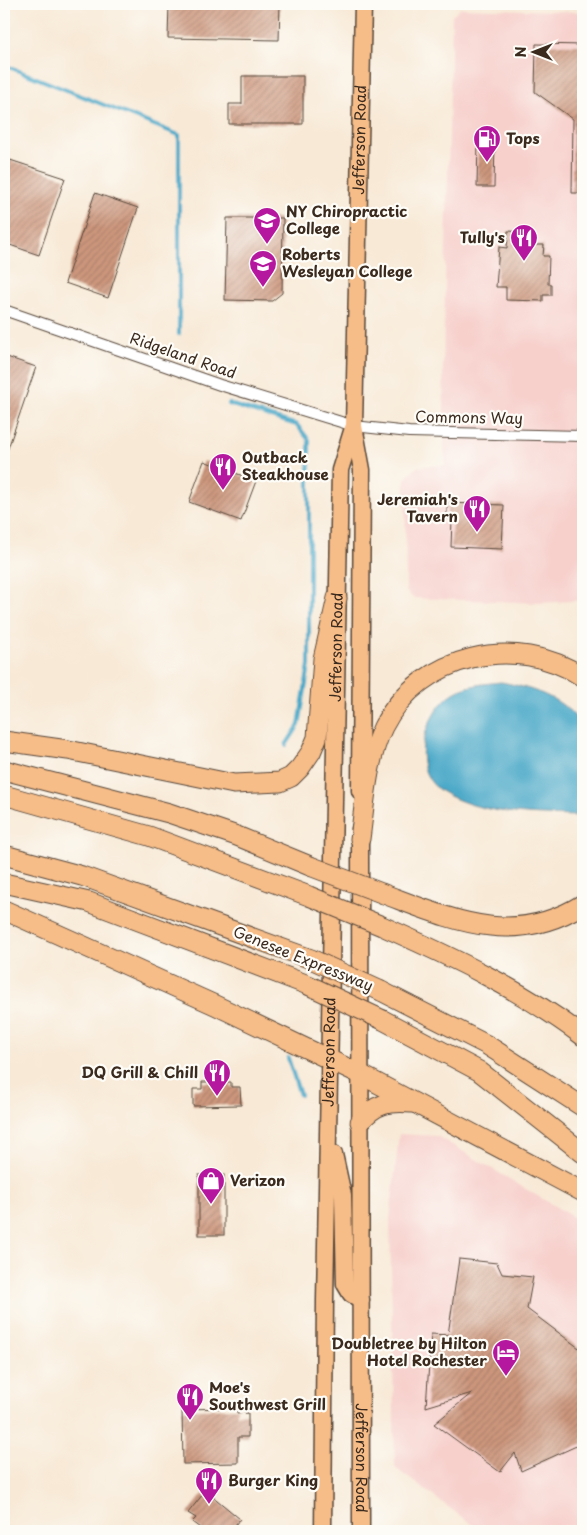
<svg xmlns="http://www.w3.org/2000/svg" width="587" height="1535" font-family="'Playpen Sans',sans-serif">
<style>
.built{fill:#f7d0cc}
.water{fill:#4aa8c8;stroke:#426973}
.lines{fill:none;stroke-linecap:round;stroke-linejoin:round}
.stream{stroke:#4aa8c8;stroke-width:4}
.building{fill:url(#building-hatch)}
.street-casing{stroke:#57473a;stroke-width:12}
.primary-casing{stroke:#57473a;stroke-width:19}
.highway-casing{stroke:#57473a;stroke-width:21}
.street{stroke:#fff;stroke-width:10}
.primary{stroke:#f7bd88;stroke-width:16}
.highway{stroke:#f7bd88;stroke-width:19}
.highway-bridge-casing{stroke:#57473a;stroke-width:21;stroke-linecap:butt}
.highway-bridge{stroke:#f7bd88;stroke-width:19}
.labels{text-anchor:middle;stroke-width:4.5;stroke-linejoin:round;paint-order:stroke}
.poi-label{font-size:15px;font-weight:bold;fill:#3b2a1e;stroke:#fdfcf7;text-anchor:start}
.street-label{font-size:15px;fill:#3b2a1e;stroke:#fdfcf7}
</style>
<defs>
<pattern id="building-hatch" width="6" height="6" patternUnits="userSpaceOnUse" patternTransform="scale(1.25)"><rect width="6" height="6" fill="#cd977d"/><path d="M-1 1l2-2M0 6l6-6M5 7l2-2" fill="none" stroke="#a87b66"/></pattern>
</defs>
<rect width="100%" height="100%" fill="#fdfcf7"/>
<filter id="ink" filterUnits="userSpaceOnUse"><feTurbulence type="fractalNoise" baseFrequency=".02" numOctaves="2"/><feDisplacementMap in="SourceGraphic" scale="10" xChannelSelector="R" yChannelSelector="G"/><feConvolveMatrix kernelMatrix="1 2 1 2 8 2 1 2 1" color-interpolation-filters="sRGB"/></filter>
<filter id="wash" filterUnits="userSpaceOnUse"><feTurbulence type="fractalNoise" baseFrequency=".0096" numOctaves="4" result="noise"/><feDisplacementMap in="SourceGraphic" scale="20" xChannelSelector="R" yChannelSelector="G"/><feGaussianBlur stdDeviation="1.12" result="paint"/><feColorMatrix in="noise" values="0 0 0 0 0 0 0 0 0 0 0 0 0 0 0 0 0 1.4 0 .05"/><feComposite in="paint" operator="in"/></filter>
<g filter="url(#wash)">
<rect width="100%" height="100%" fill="#f8e9d6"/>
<g class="built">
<path d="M461,8l122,4v588l-41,3 -129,-5 -7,-7 -1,-112 12,-12 28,-2 -2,-99 9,-351z"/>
<path d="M399,1134l38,2 146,87v301l-28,7h-74l-86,-63 -5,-249z"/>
</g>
<path class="water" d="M501,682c28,5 78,19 82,54 2,10 0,21 0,31 0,17 2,33 -5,49 -43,-1 -99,-1 -137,-25 -32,-21 -18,-71 6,-93 14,-13 36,-14 54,-16z"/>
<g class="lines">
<g class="stream">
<path d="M4,65l175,70v199"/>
<path d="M229,404l68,21 12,15v225l-10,60 -13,20"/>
<path d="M288,1058l12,37"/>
</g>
</g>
<g id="blocks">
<g class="building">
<path d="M169,4h111l-1,36 -111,-2z"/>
<path d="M536,44l47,1v148h-11l1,-74 -38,-27z"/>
<path d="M242,76h61v48h-74v-20h13z"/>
<path d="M478,140h17l-1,47h-17z"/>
<path d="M4,158l61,20 -26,77 -35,-12z"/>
<path d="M95,193l43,15 -30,90 -43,-15z"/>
<path d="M227,218h56l-1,75 -10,8 -47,-1z"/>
<path d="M508,231l19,1v9h8v4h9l-1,11h6l-1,28h3v11h-8v6l-37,-1v-13h-10l3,-40 8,1z"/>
<path d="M4,356l32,11 -31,90h-1z"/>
<path d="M204,461l52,20 -15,40 -52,-19z"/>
<path d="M447,503l57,2 -2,44 -51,-2 1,-28h-5z"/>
<path d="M202,1082h29v5h9l1,18 -48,1v-17h9z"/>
<rect x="199" y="1175" width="25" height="60"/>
<path d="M459,1259l38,4 5,11 31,3 -6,32 56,42v92l-62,28 -6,-18 -15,19 -66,-48 38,-31 -46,14 5,-73 17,1z"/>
<path d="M237,1408v6l11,-1v24h-10v26l-55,1 -1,-55z"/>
<path d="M203,1494l5,4 3,-3 29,24 -10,12h-26l-12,-9 4,-4 -8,-5z"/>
</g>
</g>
</g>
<g filter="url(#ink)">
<use href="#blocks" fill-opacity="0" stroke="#57473a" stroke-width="1"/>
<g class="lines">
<defs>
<path id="street" d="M4,310l216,75 134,41 55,6 174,4"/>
<g id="primary">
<path id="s1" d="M360,791l2,-321 -8,-44 9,-422"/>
<path id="s2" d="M360,828l1,703"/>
<path d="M334,1154l9,41 2,89 6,10 10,6"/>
<path id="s3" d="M323,1531l2,-231 15,-830 13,-42"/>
</g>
<g id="highway">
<path d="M4,741l64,9 166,34 46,-2 11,-5 9,-9 11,-16 6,-14 6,-79 14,-61"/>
<path d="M4,770l165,43 68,23 73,30"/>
<path d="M4,795l145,41 160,60"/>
<path d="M360,839c5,-36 7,-79 23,-112 37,-73 133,-94 200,-50"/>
<path d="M4,855l78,21 229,83"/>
<path d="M4,883l85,19 219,83"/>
<path d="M384,894c70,26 129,54 199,10"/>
<path d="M4,910l211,95 145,69 223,118"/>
<path d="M382,926c70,31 140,64 201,110"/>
<path d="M381,991l106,54 96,62"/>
<path d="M383,1020l96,51 104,82"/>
<path d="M360,1122c15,-19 30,-21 52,-19"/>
</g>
</defs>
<use href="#street" class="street-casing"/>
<use href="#primary" class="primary-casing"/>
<use href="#highway" class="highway-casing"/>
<use href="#street" class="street"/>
<use href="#primary" class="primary"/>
<use href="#highway" class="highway"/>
<defs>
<g id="highway-bridge">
<path d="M310,866l74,28"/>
<path d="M309,896l73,30"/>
<path d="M311,959l70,32"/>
<path d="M308,985l75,35"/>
</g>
</defs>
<use href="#highway-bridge" class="highway-bridge-casing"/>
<use href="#highway-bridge" class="highway-bridge"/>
</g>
</g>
<defs>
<symbol id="fuel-pin" viewBox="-11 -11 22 30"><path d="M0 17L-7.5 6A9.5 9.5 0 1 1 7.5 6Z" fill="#b5179e" stroke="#fdfcf7"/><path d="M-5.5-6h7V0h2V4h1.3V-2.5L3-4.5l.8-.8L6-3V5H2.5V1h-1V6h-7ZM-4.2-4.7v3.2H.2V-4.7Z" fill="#fff"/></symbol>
<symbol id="university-pin" viewBox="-11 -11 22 30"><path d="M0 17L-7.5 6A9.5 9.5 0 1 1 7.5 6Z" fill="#b5179e" stroke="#fdfcf7"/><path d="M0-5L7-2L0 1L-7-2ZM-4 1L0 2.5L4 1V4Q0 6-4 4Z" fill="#fff"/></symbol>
<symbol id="restaurant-pin" viewBox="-11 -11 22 30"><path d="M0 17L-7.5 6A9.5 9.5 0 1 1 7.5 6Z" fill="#b5179e" stroke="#fdfcf7"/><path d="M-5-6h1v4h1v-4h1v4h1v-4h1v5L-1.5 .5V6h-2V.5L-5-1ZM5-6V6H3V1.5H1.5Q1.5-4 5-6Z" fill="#fff"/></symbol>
<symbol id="shop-pin" viewBox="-11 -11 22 30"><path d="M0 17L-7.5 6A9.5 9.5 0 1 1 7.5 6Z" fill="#b5179e" stroke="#fdfcf7"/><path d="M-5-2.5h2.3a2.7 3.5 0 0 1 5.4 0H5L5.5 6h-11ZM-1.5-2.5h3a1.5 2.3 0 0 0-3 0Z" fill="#fff"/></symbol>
<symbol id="hotel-pin" viewBox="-11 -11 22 30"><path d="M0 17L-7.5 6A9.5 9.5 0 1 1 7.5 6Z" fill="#b5179e" stroke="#fdfcf7"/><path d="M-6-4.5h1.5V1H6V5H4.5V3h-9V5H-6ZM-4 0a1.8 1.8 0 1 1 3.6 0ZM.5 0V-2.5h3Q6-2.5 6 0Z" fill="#fff"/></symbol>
</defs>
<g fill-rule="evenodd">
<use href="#fuel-pin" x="471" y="123" width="32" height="43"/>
<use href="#university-pin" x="251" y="205" width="32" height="43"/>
<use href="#restaurant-pin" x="508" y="222" width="32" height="43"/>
<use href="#university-pin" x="247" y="248" width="32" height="43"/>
<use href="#restaurant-pin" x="207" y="451" width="32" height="43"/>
<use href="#restaurant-pin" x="461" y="493" width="32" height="43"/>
<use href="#restaurant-pin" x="201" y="1057" width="32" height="43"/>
<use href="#shop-pin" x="195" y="1165" width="32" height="43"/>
<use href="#hotel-pin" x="490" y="1337" width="32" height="43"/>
<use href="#restaurant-pin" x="174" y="1381" width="32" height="43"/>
<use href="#restaurant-pin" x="193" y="1465" width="32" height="43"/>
</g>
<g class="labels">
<g class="poi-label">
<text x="506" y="144">Tops</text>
<text x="286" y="217">NY Chiropractic<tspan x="286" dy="17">College</tspan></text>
<text x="505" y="243" text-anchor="end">Tully's</text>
<text x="282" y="260">Roberts<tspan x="282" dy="17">Wesleyan College</tspan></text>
<text x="242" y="463">Outback<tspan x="242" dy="17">Steakhouse</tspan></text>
<text x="458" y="505" text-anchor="end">Jeremiah's<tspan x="458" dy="17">Tavern</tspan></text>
<text x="198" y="1078" text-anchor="end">DQ Grill &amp; Chill</text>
<text x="230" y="1186">Verizon</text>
<text x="487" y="1349" text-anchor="end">Doubletree by Hilton<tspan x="487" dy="17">Hotel Rochester</tspan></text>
<text x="209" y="1393">Moe's<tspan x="209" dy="17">Southwest Grill</tspan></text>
<text x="228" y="1486">Burger King</text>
</g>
<g class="street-label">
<text dy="5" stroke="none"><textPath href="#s1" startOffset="652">Jefferson Road</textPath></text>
<text transform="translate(183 356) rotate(19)" y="5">Ridgeland Road</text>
<text transform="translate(469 418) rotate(1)" y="5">Commons Way</text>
<text dy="5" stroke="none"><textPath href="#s3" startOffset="884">Jefferson Road</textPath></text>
<text transform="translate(303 959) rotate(22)" y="5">Genesee Expressway</text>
<text dy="5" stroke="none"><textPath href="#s3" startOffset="479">Jefferson Road</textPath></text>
<text dy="5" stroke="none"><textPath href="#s2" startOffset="630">Jefferson Road</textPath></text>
</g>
</g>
<rect width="587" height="1535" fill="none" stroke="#fdfcf7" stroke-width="20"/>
<g transform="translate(534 52) rotate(270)" stroke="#fdfcf7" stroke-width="4" paint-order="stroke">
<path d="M0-4L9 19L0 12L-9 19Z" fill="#3b2a1e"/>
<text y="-8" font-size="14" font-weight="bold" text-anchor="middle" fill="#3b2a1e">N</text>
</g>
</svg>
